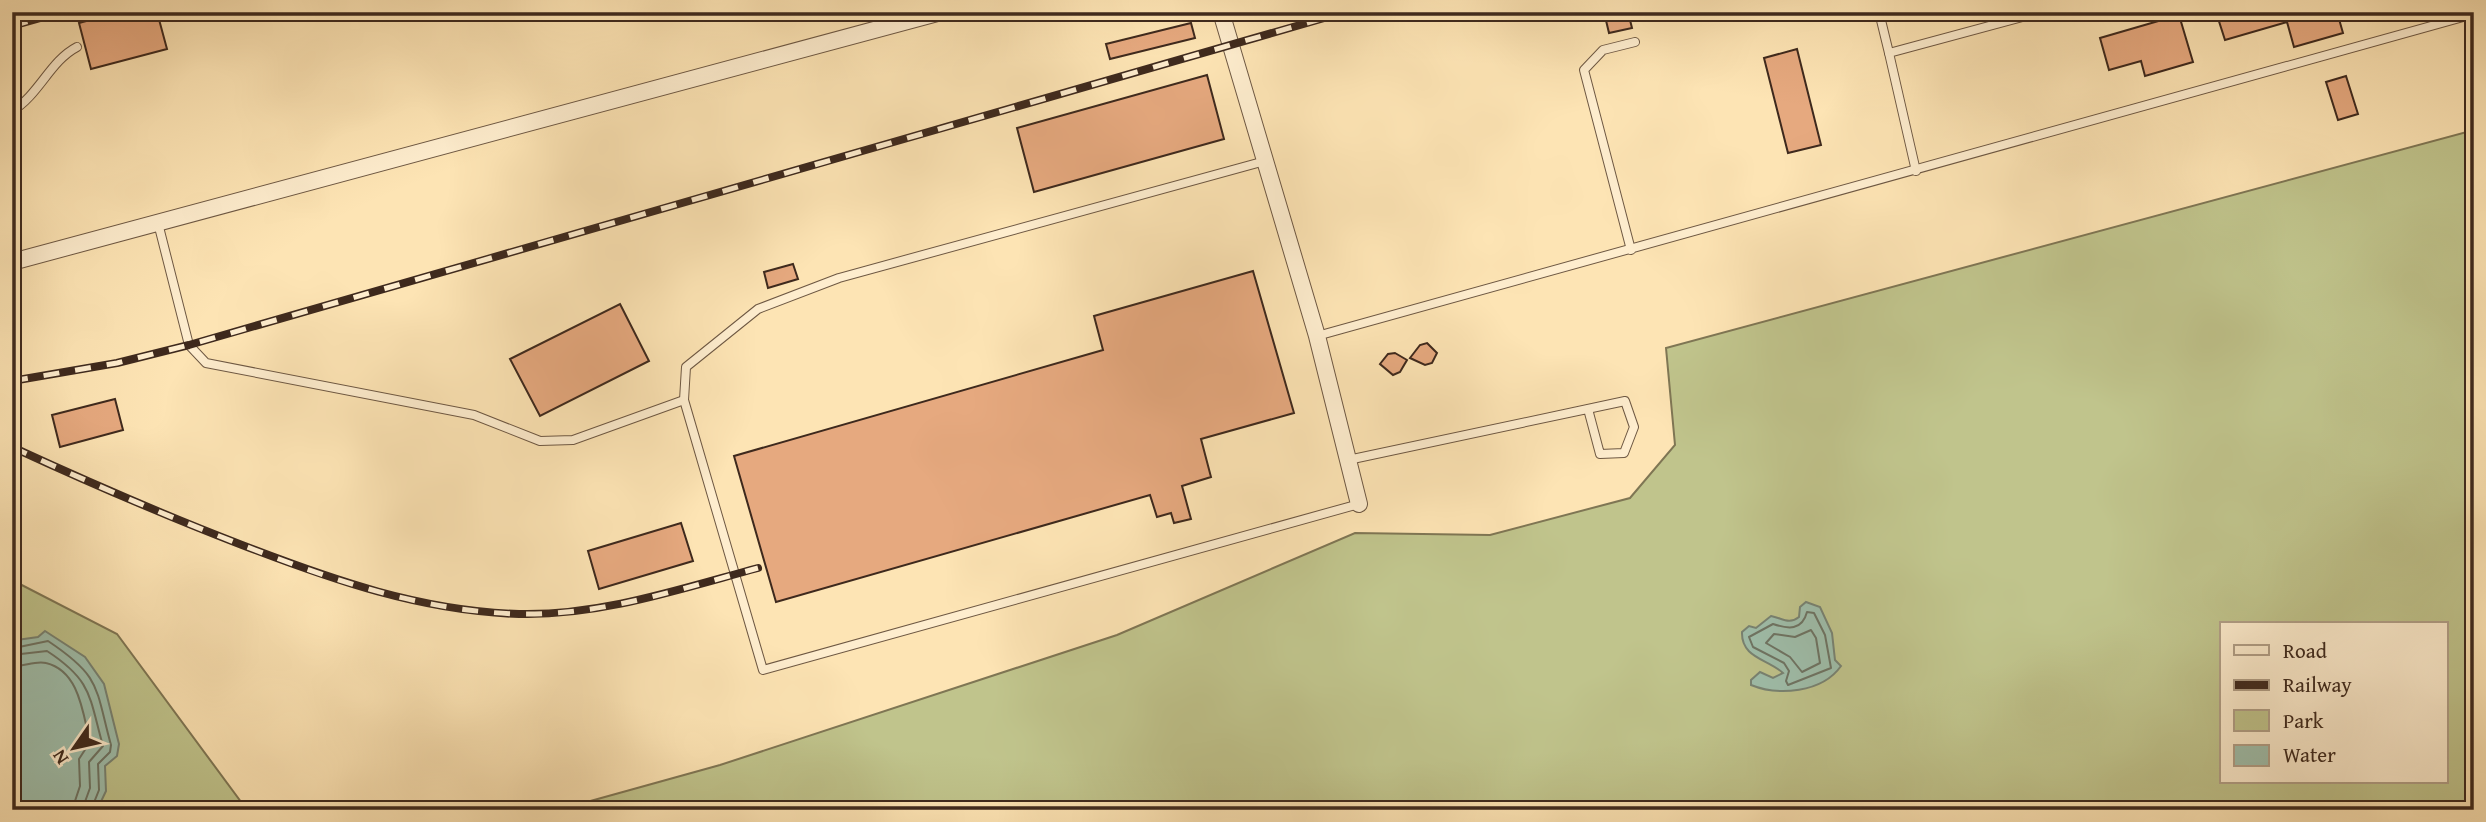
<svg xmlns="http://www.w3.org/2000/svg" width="2486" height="822" font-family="'Gentium Book Plus',serif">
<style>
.green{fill:#c0c48c;stroke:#7f7654;stroke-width:2;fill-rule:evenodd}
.water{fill:#9fbfac;stroke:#788373;stroke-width:2}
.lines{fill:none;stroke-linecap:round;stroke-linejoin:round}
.shore{stroke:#6e7464;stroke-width:2}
.building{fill:#e6a97f;stroke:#3e291d;stroke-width:2}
.service-casing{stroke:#6e5843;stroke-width:10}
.minor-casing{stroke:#6e5843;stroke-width:18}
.service{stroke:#feedce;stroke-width:8}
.minor{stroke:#feedce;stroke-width:16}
.rail-casing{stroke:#3e291d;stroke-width:8}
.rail{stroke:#feedce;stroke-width:5;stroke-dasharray:16;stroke-linecap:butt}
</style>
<rect width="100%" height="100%" fill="#fde4b4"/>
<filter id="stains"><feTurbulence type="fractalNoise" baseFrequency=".00286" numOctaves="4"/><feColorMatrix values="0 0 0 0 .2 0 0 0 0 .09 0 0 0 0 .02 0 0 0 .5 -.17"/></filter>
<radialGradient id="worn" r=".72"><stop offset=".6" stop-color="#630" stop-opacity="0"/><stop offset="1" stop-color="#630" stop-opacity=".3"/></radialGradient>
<g class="green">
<path d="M2474,130v680h-1916l162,-45 397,-130 238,-102 135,2 140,-37 45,-53 -9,-97zM2222,624h224v158h-224z"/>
<path d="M12,580l105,54 130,176h-235z"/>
</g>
<g class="water">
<path d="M1806,602l14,5 12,26 3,27 6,6c-19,27 -63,30 -90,19v-5l9,-8 13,6 10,-5c-15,-14 -42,-15 -41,-41l7,-6 7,2 15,-12c11,2 18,9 28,1l1,-10z"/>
<path d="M45,631l40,26 19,27 15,60 -2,12 -12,10 1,25 -9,19h-85v-175l5,5 21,-3z"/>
</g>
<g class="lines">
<g class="shore">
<path d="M1807,612l7,1 11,22 6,33 -43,17 -2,-4 3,-10 -5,-8 -31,-16 -4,-10 24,-13c15,5 29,7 34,-12z"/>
<path d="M1811,630l5,8 4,25 -18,9 -12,-15 -24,-14 8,-9 21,3z"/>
<path d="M12,645l7,2 29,-6c54,36 47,46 63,104l-1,7 -12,12 1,26 -8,20"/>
<path d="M12,655l35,-4c46,30 42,46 56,95l-14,16 1,26 -8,22"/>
<path d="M12,666c11,1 24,-6 34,-3 34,8 37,52 44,79l-11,17 1,27 -8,24"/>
</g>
</g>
<g class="building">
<path d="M119,12h38l10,37 -76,20 -12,-46z"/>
<path d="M1604,12h24l4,16 -23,5z"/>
<path d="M2216,12h91v4l30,-4 6,21 -49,14 -7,-25 -62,18z"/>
<path d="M2179,15l14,47 -48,14 -4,-15 -32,9 -9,-32z"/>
<path d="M1191,23l4,15 -85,21 -4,-15z"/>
<path d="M1797,49l24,96 -33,8 -24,-95z"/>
<path d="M1207,75l17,64 -190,53 -17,-64z"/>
<path d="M2346,76l12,38 -20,6 -12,-38z"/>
<path d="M793,264l5,15 -30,9 -4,-16z"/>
<path d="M1253,271l41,142 -93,26 10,38 -29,9 9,33 -17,4 -3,-10 -14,4 -7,-22 -374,107 -42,-146 369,-106 -9,-34z"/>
<path d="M620,304l29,57 -109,55 -30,-57z"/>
<path d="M1427,343l10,10 -5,10 -7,2 -15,-7 10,-13z"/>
<path d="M1395,353l12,7 -7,12 -7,3 -13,-11 8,-10z"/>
<path d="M115,399l8,31 -63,17 -8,-32z"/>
<path d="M681,523l12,38 -94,28 -11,-38z"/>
</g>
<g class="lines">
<defs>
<g id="service">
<path d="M1879,12l10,41"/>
<path d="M12,111c27,-16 38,-50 65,-64"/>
<path d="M1265,161l-426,117 -81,31 -72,58 -2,33 79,270 596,-166"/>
<path d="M1916,171l-27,-118 152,-41"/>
<path d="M158,223l31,122 17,18 268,52 66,26 33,-1 111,-40"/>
<path d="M1631,250l-47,-180 19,-20 32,-8"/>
<path d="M1317,336l1157,-322"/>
<path d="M1348,460l277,-59 9,26 -10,26 -24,1 -12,-45"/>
</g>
<g id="minor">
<path d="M1221,12l96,324 42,168"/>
<path d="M12,262l929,-250"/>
</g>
</defs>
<use href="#service" class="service-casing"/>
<use href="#minor" class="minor-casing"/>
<use href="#service" class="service"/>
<use href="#minor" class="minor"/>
<defs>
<g id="rail">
<path d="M12,26l50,-14"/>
<path d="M12,381l105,-18 72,-18 1156,-333"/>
<path d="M12,447c76,35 152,68 230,98 91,35 179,66 277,69 81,2 161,-25 239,-46"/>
</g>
</defs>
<use href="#rail" class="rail-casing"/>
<use href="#rail" class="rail"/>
</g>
<rect width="2486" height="822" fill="none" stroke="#fde4b4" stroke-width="42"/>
<rect x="14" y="14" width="2458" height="794" fill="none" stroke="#3e291d" stroke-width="3.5"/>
<rect x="21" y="21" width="2444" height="780" fill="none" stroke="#3e291d" stroke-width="2"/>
<rect x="2220" y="622" width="228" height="161" fill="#feedce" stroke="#b19f87" stroke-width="2"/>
<rect x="2234" y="645" width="35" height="10" fill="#feedce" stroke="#b19f87" stroke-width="2"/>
<text x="2283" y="658" font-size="21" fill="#3e291d">Road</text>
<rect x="2234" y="680" width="35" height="10" fill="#3e291d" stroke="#b19f87" stroke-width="2"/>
<text x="2283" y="692" font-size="21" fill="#3e291d">Railway</text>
<rect x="2234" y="710" width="35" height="21" fill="#c0c48c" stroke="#b19f87" stroke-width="2"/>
<text x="2283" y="728" font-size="21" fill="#3e291d">Park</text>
<rect x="2234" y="745" width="35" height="21" fill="#9fbfac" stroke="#b19f87" stroke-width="2"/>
<text x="2283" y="762" font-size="21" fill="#3e291d">Water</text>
<g transform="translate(74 748) rotate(236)" stroke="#feedce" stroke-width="5" paint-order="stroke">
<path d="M0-5L12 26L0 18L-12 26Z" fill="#3e291d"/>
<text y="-10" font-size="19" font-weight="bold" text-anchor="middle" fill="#3e291d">N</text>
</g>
<rect width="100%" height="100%" filter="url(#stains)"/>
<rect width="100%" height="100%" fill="url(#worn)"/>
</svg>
